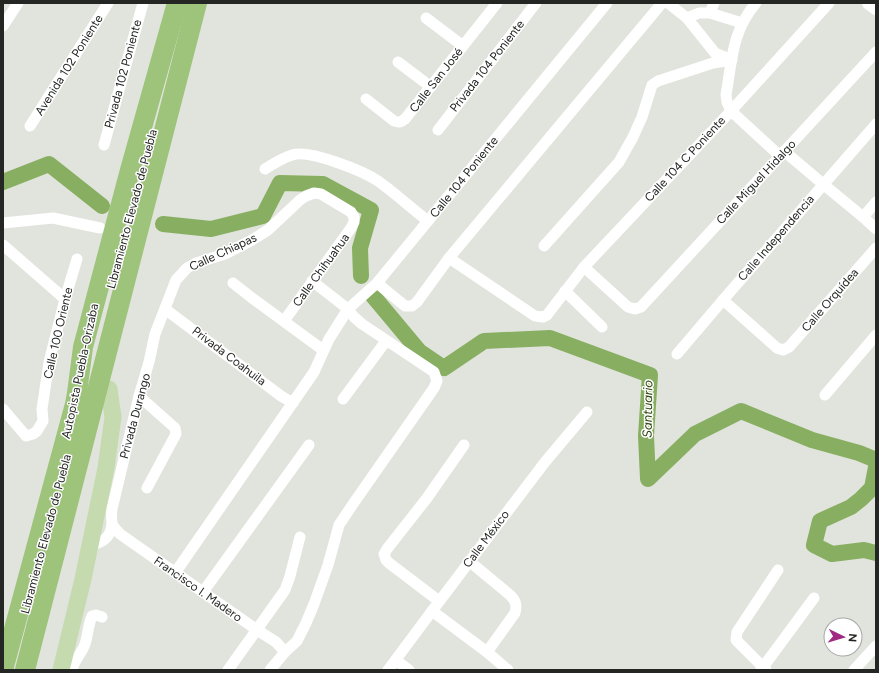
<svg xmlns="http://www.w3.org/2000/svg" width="879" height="673" font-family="Figtree,sans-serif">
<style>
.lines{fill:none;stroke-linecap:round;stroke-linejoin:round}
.river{stroke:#88af61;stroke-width:16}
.minor{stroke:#fff;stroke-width:11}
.tertiary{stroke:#fff;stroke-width:14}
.primary{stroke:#c5dbaf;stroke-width:17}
.motorway{stroke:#9ec37a;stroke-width:20}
.labels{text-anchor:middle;stroke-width:3;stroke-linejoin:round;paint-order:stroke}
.street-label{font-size:12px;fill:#242623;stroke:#fff}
.water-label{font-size:13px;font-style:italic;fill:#2f4710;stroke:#fff}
</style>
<rect width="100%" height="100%" fill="#e1e4dd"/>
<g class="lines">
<g class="river">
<path d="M3,182l46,-18 53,42"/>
<path d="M163,224l48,5 52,-13 17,-33 43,1 48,26 -11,38 1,28"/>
<path d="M373,296l46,55 25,17 40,-27 66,-3 100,37 -4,61 2,43 47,-45 46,-23 71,29 47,13 17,7"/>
<path d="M876,467l-4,21 -11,11 -10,8 -31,14 -6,24 18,9 32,-4 12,3"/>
</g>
<g class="minor">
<path d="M668,3l19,15 28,35 15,6"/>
<path d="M756,3c-24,28 -24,57 -30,92l1,7 4,9 49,45"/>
<path d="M710,13l4,-10"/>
<path d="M426,18l37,28"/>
<path d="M687,18l12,-5h11l32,10"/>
<path d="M3,26l15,-23"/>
<path d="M398,62l33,25"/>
<path d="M366,99l28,22c5,2 7,1 11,-2l92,-116"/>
<path d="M30,126l78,-123"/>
<path d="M438,130l98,-127"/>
<path d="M104,145l39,-142"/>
<path d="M784,151l39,33 40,33 13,12"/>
<path d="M265,169c8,-5 17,-11 27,-14 17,-6 71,16 86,26 17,12 33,27 50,40"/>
<path d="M863,217l13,-15"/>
<path d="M3,223l50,-5 47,10"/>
<path d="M3,245l62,54"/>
<path d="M544,246l75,-84 14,-25 9,-20 10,-32 6,-4 55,-18 19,-3"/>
<path d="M449,258l86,58 8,1 4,-2 37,-48 147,-156 98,-108"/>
<path d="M584,267l44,40 7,2 6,-2 235,-255"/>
<path d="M233,283l19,15 71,52"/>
<path d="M377,283l28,23h7l5,-4 32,-44 213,-255"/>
<path d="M565,291l37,36"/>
<path d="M723,300l54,48 6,2 6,-3 87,-99"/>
<path d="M165,309l116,87 12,7"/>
<path d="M677,354l46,-54 153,-176"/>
<path d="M825,395l51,-60"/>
<path d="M139,396l36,32 1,6 -29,54"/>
<path d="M343,399l43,-58"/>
<path d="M3,409l23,27 7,-2 4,-3 6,-10 -1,-12 7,-47 16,-63 12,-40"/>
<path d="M112,525l8,9 137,96 19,12 9,10"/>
<path d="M90,546c12,-4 20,-7 22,-21 0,-4 -1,-10 0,-16l27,-113 10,-34 6,-28 21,-54 11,-12 9,-5 29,-9 27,-14 16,-10 32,-30 6,-4 8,-3 7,1 30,18 3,5v5l-3,6 -67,93"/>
<path d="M469,561l41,34c6,6 7,10 5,18l-28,39"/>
<path d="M175,573l139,-201 15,-33 19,-30 29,-26 230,-280"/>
<path d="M203,592l106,-147"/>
<path d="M439,601l-50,-38 -3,-3 -2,-6 3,-5 40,-51 37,-53"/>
<path d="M432,611l55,41 21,18"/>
<path d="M396,660l13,10"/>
<path d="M72,670c2,-10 10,-17 13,-26 3,-9 3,-19 7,-28l4,-1 6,2"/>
<path d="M228,670l57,-80 5,-14 10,-39"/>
<path d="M270,670l15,-18 12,-11 9,-18 8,-19 14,-39 11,-40 14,-21 81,-116 3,-7 -3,-9 -72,-48 -8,-7 -6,-8 -36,-28"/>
<path d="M388,670l44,-59 113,-149 42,-50"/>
<path d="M761,670l53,-72"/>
<path d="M766,670l-30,-30 1,-8 41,-62"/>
<path d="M854,670l22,-24"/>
</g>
<path class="tertiary" d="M869,3l7,5"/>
<path class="primary" d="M61,670l22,-91 23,-111 7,-51 -4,-28"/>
<g class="motorway">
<path d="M3,670l72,-266 2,-11 6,-46 47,-177 47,-167"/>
<path d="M25,670l172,-667"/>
</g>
</g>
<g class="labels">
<g class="street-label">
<text transform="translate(69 65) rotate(-58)" y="4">Avenida 102 Poniente</text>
<text transform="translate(487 66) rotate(-52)" y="4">Privada 104 Poniente</text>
<text transform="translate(123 74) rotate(-75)" y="4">Privada 102 Poniente</text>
<text transform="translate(436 80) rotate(-52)" y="4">Calle San José</text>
<text transform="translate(685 159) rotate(-47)" y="4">Calle 104 C Poniente</text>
<text transform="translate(464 177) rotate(-51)" y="4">Calle 104 Poniente</text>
<text transform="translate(756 182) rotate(-47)" y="4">Calle Miguel Hidalgo</text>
<text transform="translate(132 209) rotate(-75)" y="4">Libramiento Elevado de Puebla</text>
<text transform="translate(776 238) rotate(-49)" y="4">Calle Independencia</text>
<text transform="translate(223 252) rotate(-25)" y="4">Calle Chiapas</text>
<text transform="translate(321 270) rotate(-54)" y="4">Calle Chihuahua</text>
<text transform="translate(830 300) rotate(-49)" y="4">Calle Orquídea</text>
<text transform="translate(58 333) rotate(-77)" y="4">Calle 100 Oriente</text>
<text transform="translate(229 356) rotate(37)" y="4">Privada Coahuila</text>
<text transform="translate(80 371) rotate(-78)" y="4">Autopista Puebla-Orizaba</text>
<text transform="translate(135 416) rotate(-75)" y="4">Privada Durango</text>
<text transform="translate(46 534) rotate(-75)" y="4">Libramiento Elevado de Puebla</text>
<text transform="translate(486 539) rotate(-53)" y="4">Calle México</text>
<text transform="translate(198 589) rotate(35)" y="4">Francisco I. Madero</text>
</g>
<g class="water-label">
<text transform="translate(647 409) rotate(-89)" y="5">Santuario</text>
</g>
</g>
<rect width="879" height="673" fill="none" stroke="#242623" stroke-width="8"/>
<g transform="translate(843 637) rotate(95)"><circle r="19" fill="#ffffff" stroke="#a7a8a7"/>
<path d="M0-3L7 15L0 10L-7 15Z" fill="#a12981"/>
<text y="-6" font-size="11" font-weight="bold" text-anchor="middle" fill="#242623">N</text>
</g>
</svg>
